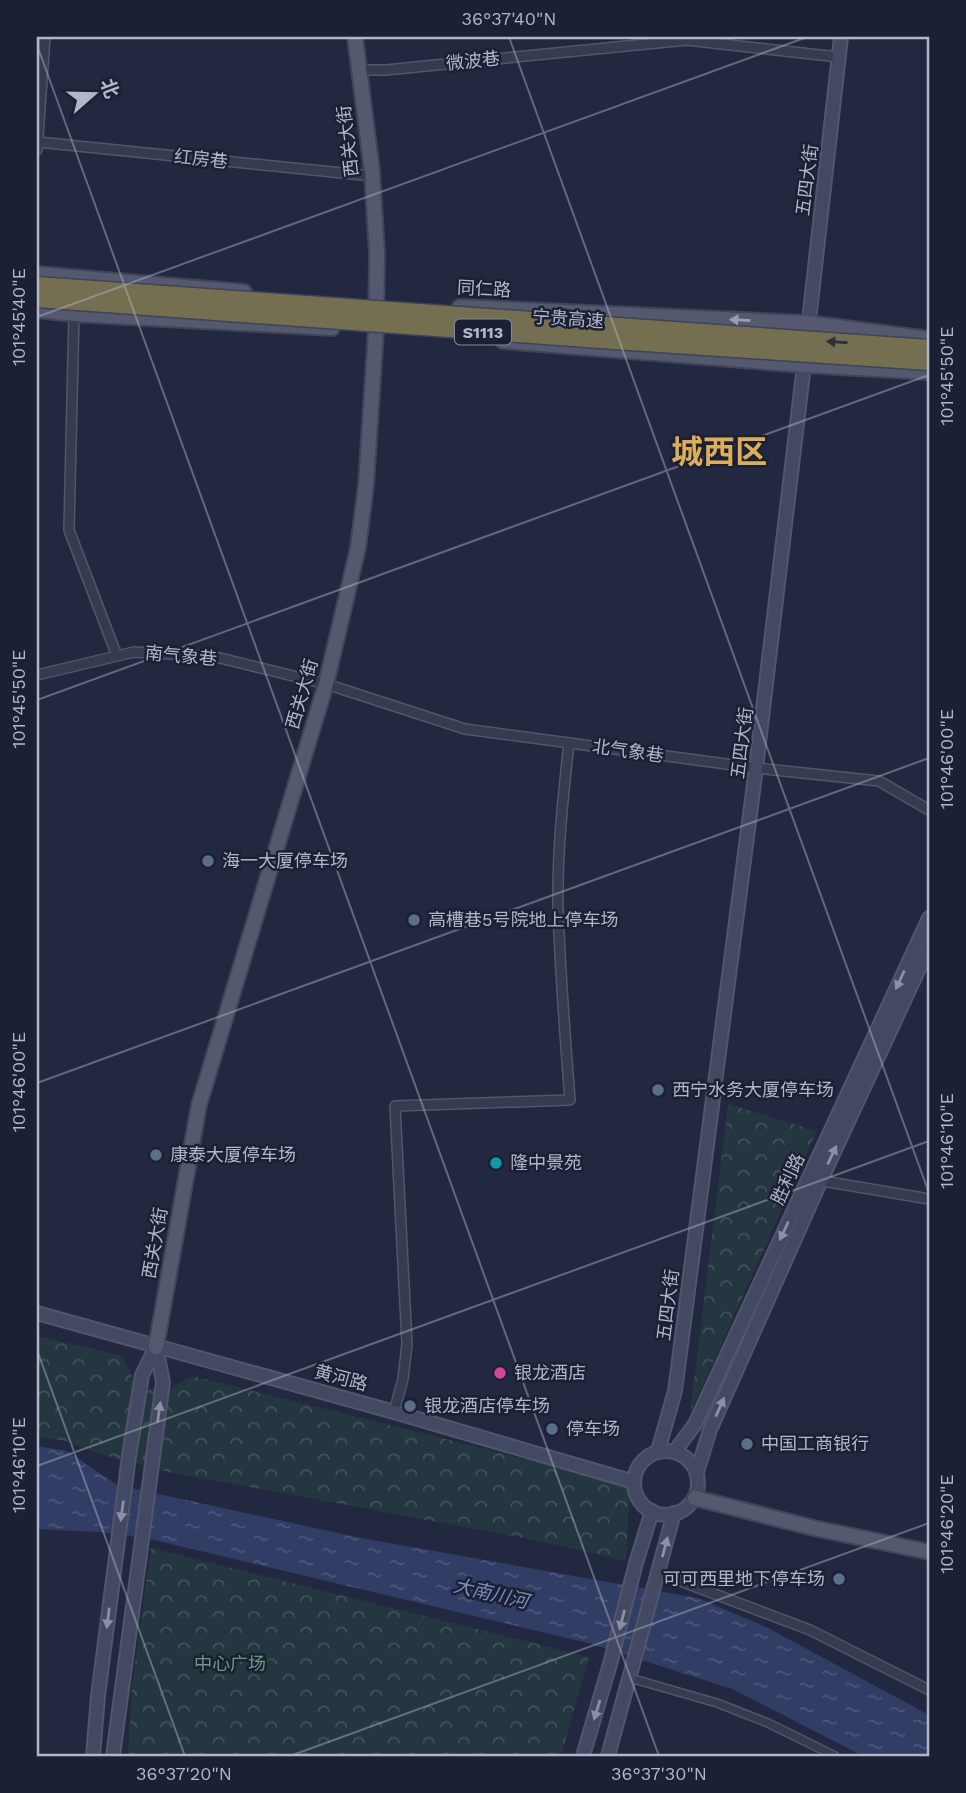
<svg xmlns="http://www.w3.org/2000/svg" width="966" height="1793" font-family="'Work Sans','Noto Sans SC',sans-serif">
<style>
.park{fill:url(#park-crowns)}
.water{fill:url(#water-ripples)}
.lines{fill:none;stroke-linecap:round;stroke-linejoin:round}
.pedestrian-casing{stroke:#51566a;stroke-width:10}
.minor-casing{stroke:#51566a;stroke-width:12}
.secondary-casing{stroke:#51566a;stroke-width:16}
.primary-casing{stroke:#3f4458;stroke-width:18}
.pedestrian{stroke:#363b4f;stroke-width:7}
.minor{stroke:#363b4f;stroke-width:9}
.secondary{stroke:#434962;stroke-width:12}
.primary{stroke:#54596f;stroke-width:14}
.motorway-bridge-casing{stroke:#3e4357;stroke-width:19;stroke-linecap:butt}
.motorway-bridge{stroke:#756f52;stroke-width:16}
.oneway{fill:#9a9fb3}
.oneway2{fill:#2d303a}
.oneway3{fill:#8b90a6}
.ticks{fill:none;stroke:#b2b6ca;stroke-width:2;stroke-opacity:0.45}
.service-dot{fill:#5c6f8a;stroke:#1b2034;stroke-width:2.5}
.culture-dot{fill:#0f9aa8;stroke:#1b2034;stroke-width:2.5}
.hotel-dot{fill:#d1479c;stroke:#1b2034;stroke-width:2.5}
.labels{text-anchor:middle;stroke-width:5;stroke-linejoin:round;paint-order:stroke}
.shield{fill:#1b2034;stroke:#85899d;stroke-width:2}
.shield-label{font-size:16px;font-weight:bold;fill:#b2b6ca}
.street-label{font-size:18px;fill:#b2b6ca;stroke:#1b2034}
.poi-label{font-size:18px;fill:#b2b6ca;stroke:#1b2034;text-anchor:start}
.park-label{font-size:18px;fill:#679d7e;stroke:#1b2034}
.water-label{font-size:19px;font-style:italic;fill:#7f8bb8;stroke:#1b2034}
.town-label{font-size:32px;font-weight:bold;fill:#ddae59;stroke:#1b2034}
.neatline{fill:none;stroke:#b2b6ca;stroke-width:2.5}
.ticks-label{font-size:18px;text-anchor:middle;fill:#b2b6ca}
</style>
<defs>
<pattern id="park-crowns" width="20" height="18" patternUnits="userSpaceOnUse" patternTransform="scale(1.75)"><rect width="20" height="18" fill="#243740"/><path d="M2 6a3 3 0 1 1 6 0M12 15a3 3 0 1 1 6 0" fill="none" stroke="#41525a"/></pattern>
<pattern id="water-ripples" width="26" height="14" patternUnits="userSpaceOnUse" patternTransform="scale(1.75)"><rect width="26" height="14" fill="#323d66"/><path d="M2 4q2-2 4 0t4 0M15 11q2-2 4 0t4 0" fill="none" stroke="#4d577b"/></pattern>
</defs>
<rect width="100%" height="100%" fill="#22283f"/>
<g class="park">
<path d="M728,1104l89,27 -127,283z"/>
<path d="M37,1336l85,20 15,30 29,5 27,-15 433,108 3,12 -3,65 -86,-20 -371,-69 -69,-18 -35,-13 -28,-5z"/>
<path d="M151,1548l438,109 -28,99h-433l4,-70z"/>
</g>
<path class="water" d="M37,1446l30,5 50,34 244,53 337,60 70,30 161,87v41h-66l-131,-67 -140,-45 -446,-106 -47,-6 -62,-3z"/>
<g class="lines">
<defs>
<path id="pedestrian" d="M630,1678l87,25 51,20 67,33"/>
<g id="minor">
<path d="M359,70h27l301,-30 151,17"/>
<path d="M38,142l334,34"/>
<path d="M37,150l8,-113"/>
<path d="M74,314l-5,216 48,126"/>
<path d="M37,675l97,-23 78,4 114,28 139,45 291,39 123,13 50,29"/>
<path d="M817,1180l112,19"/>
<path d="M394,1412l9,-33 4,-35 -12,-238 175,-6c-5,-64 -10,-128 -12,-192 -1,-55 5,-111 11,-165"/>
<path d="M659,1573l151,57 119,60"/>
</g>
<g id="secondary">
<path d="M37,1313l357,99 240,70"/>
<path d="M658,1451l17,-60 81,-623 48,-403 37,-328"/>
<path d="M675,1451l20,-27 234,-506"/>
<circle cx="666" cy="1483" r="32"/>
<path d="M697,1472l13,-42 111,-250 108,-233"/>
<path d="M93,1756l5,-60 31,-240 13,-81 14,-28"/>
<path d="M113,1756l50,-374 -7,-35"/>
<path d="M583,1756l27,-92 26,-101 16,-52"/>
<path d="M608,1756l66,-243"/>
</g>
<g id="primary">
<path d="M37,274l207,18"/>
<path d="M460,307l348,16 121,16"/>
<path d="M37,310l37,4 258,14"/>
<path d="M503,341l301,24 125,7"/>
<path d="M156,1347l43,-242 127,-421 32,-136 8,-63 10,-155 1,-76 -5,-83 -17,-134"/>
<path d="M695,1498l119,30 115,24"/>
</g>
</defs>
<use href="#pedestrian" class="pedestrian-casing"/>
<use href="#minor" class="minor-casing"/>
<use href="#secondary" class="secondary-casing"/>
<use href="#primary" class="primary-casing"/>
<use href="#pedestrian" class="pedestrian"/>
<use href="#minor" class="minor"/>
<use href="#secondary" class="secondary"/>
<use href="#primary" class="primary"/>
<defs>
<g id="motorway-bridge">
<path d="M37,285l892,63"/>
<path d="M37,299l563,41 329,22"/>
</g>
</defs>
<use href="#motorway-bridge" class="motorway-bridge-casing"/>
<use href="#motorway-bridge" class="motorway-bridge"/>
</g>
<defs><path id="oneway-solid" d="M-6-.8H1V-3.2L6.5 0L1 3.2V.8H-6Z" transform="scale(1.75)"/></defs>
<use class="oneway" href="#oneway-solid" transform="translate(740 320) rotate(-177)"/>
<use class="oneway2" href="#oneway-solid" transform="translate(837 342) rotate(-176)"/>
<g class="oneway3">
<use href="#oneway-solid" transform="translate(900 980) rotate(115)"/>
<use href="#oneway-solid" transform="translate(832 1155) rotate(-65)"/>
<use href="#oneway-solid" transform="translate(784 1231) rotate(115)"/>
<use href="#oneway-solid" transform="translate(720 1407) rotate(-66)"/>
<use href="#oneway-solid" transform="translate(159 1412) rotate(-82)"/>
<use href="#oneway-solid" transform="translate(122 1511) rotate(98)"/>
<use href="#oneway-solid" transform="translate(665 1547) rotate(-75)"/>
<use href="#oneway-solid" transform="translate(108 1618) rotate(97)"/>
<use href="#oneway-solid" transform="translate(622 1620) rotate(104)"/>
<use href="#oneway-solid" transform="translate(597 1710) rotate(107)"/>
</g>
<path class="ticks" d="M509,37l420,1156M37,45l622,1711M37,317l770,-280M37,700l892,-325M37,1083l892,-325M37,1350l148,406M37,1466l892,-325M290,1756l639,-233"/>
<g class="service-dot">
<circle cx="208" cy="861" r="7"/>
<circle cx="414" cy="920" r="7"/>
<circle cx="658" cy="1090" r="7"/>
<circle cx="156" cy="1155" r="7"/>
<circle cx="410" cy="1406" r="7"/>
<circle cx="552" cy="1429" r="7"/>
<circle cx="747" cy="1444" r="7"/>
<circle cx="839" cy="1579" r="7"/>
</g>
<circle class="culture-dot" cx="496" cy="1163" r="7"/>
<circle class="hotel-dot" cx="500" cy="1373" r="7"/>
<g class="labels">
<rect class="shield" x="455" y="319.5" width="56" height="25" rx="5"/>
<g class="shield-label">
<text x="483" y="338">S1113</text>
</g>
<g class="street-label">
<text transform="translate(473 61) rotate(-6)" y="6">微波巷</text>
<text transform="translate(348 141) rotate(-97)" y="6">西关大街</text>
<text transform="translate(201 159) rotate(6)" y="6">红房巷</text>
<text transform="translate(807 180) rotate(-83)" y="6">五四大街</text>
<text transform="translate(484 289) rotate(3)" y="6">同仁路</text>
<text transform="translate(568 319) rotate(4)" y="6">宁贵高速</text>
<text transform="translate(181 656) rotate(5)" y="6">南气象巷</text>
<text transform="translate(302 694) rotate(-74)" y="6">西关大街</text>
<text transform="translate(742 743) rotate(-83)" y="6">五四大街</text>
<text transform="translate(628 751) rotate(8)" y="6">北气象巷</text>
<text transform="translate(788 1179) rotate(-65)" y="6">胜利路</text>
<text transform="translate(155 1243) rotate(-80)" y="6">西关大街</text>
<text transform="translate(668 1305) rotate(-83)" y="6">五四大街</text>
<text transform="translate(341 1378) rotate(15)" y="6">黄河路</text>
</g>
<g class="poi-label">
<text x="222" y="867">海一大厦停车场</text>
<text x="428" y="926">高槽巷5号院地上停车场</text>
<text x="672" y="1096">西宁水务大厦停车场</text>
<text x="170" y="1161">康泰大厦停车场</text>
<text x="510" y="1169">隆中景苑</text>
<text x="514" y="1379">银龙酒店</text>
<text x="424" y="1412">银龙酒店停车场</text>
<text x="566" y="1435">停车场</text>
<text x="761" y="1450">中国工商银行</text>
<text x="825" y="1585" text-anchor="end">可可西里地下停车场</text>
</g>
<g class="park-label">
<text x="230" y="1670">中心广场</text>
</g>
<g class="water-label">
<text transform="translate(491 1593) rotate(13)" y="7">大南川河</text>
</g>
<g class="town-label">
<text x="719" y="463">城西区</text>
</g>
</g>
<rect width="966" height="1793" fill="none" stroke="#1b2034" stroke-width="77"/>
<g transform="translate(94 94) rotate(70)" stroke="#1b2034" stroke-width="5" paint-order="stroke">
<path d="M0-5L12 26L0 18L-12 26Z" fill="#b2b6ca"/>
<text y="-10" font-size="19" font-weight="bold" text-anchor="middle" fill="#b2b6ca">北</text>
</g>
<rect x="38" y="38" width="890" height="1717" class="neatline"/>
<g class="ticks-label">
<text x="509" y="25">36°37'40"N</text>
<text transform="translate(19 317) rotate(-90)" y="6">101°45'40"E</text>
<text transform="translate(947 376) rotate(-90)" y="6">101°45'50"E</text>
<text transform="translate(19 699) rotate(-90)" y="6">101°45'50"E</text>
<text transform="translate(947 759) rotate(-90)" y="6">101°46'00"E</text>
<text transform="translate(19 1082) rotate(-90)" y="6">101°46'00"E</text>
<text transform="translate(947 1141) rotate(-90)" y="6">101°46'10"E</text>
<text transform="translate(19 1465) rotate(-90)" y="6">101°46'10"E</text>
<text transform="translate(947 1524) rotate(-90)" y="6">101°46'20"E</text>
<text x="184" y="1780">36°37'20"N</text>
<text x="659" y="1780">36°37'30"N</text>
</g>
</svg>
